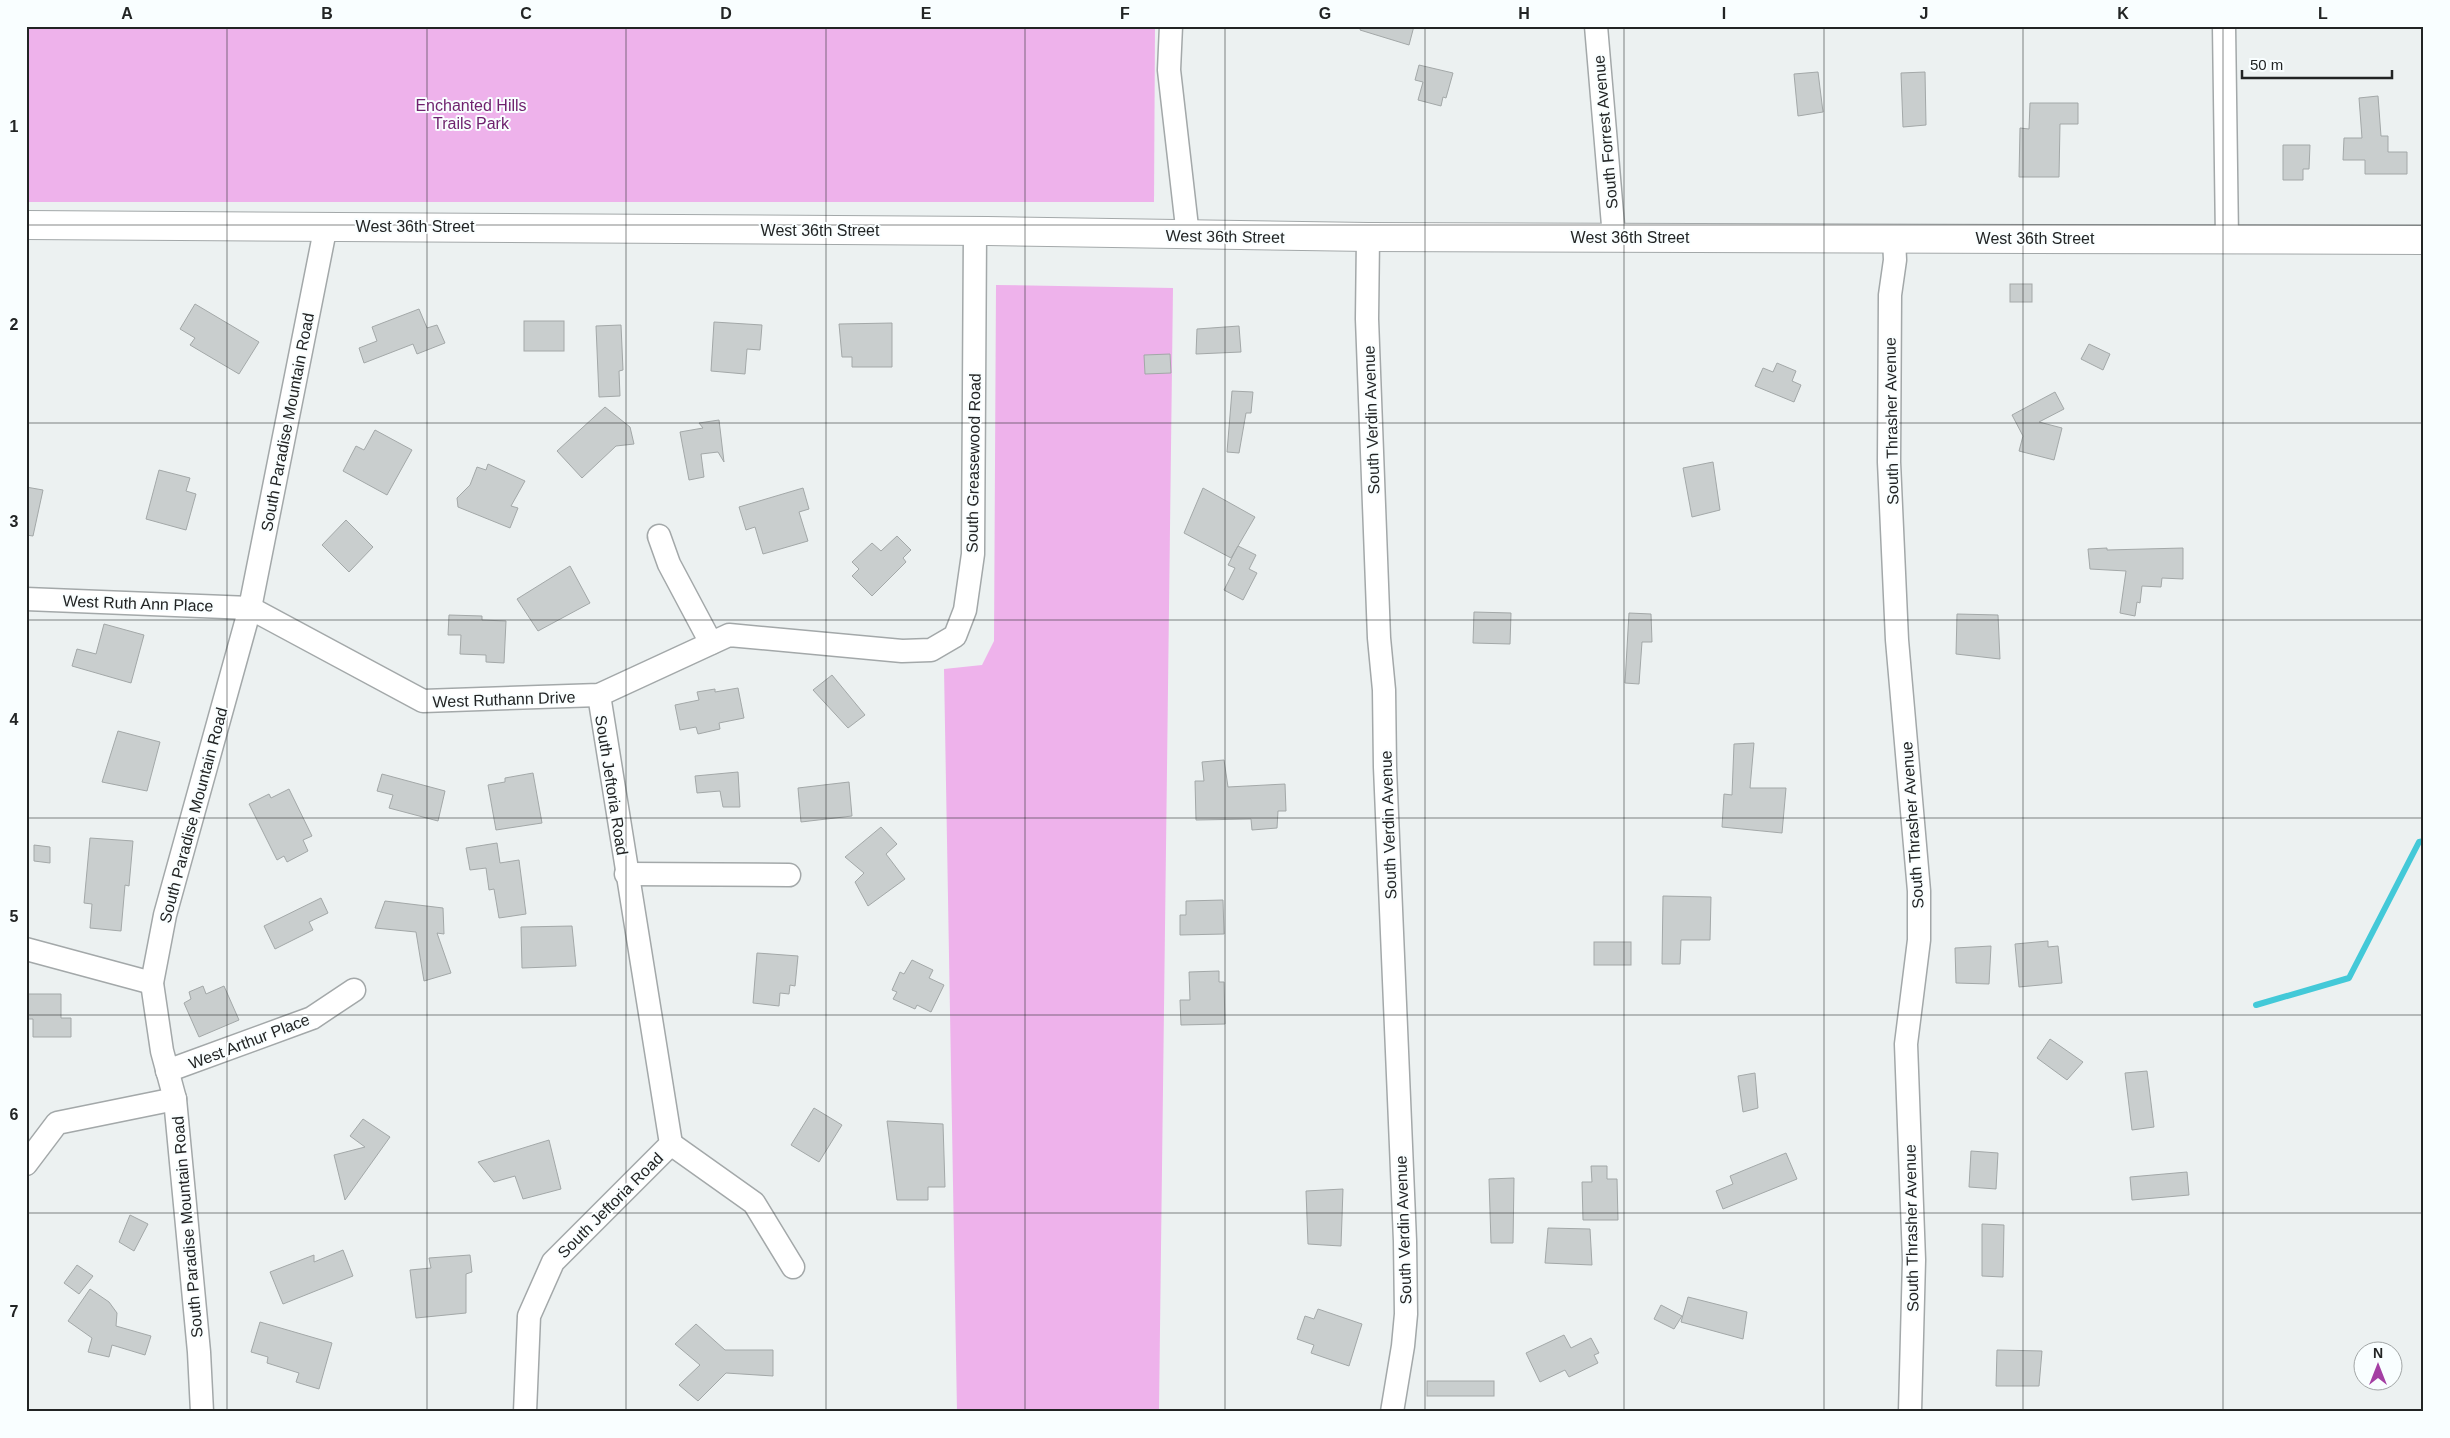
<svg xmlns="http://www.w3.org/2000/svg" width="2450" height="1438" font-family="Arial,sans-serif">
<style>
.green{fill:#eeb2eb}
.lines{fill:none;stroke-linecap:round;stroke-linejoin:round}
.stream{stroke:#43c9d8;stroke-width:6}
.building{fill:#c9cece;stroke:#a3a8a8}
.minor-casing{stroke:#a3a8a9;stroke-width:25}
.tertiary-casing{stroke:#a3a8a9;stroke-width:30}
.minor{stroke:#fff;stroke-width:22}
.tertiary{stroke:#fff;stroke-width:28}
.grid{fill:none;stroke:#222424;stroke-width:1;stroke-opacity:0.55}
.labels{text-anchor:middle;stroke-width:4;stroke-linejoin:round;paint-order:stroke}
.park-label{font-size:16px;fill:#6f226e;stroke:#f9feff}
.street-label{font-size:16px;fill:#222424;stroke:#f9feff}
.neatline{fill:none;stroke:#222424;stroke-width:2}
.grid-label{font-size:16px;text-anchor:middle;font-weight:bold;fill:#222424}
</style>
<rect width="100%" height="100%" fill="#ecf1f1"/>
<g class="green">
<path d="M26,26h1129l-1,176h-1128z"/>
<path d="M996,285l177,3 -14,1121h-21l-1,3h-180l-13,-743 38,-4 12,-24z"/>
</g>
<g class="lines">
<path class="stream" d="M2256,1005l93,-27 70,-136 5,-1"/>
</g>
<g class="building">
<path d="M1361,26h53l-5,19 -49,-15z"/>
<path d="M1419,65l34,8 -7,25 -3,-1 -2,9 -23,-6 5,-18 -8,-2z"/>
<path d="M1818,72l5,40 -25,4 -4,-42z"/>
<path d="M1925,72l1,53 -23,2 -2,-54z"/>
<path d="M2378,96l3,40h7v16h19v22h-42v-14h-22l1,-22h18l-3,-40z"/>
<path d="M2030,103h48v21h-18l-1,53h-40l1,-49 9,1z"/>
<path d="M2283,145h27l-1,24h-6v11h-20z"/>
<rect x="2010" y="284" width="22" height="18"/>
<path d="M195,304l64,38 -20,32 -49,-29 5,-7 -15,-9z"/>
<path d="M419,309l8,19 10,-3 8,18 -28,11 -4,-10 -49,19 -5,-15 18,-7 -5,-14z"/>
<rect x="524" y="321" width="40" height="30"/>
<path d="M714,322l48,3 -2,25 -13,-1 -2,25 -34,-3z"/>
<path d="M892,323v44h-40v-10h-10l-3,-33z"/>
<path d="M621,325l2,45 -4,1 1,25 -21,1 -3,-71z"/>
<path d="M1239,326l2,26 -45,2 1,-25z"/>
<path d="M2089,344l21,10 -7,16 -22,-11z"/>
<path d="M1170,354l1,19 -26,1 -1,-19z"/>
<path d="M1777,363l19,8 -4,10 9,4 -7,17 -39,-16 8,-18 10,4z"/>
<path d="M1232,391l21,1 -2,21h-5l-7,40 -12,-1z"/>
<path d="M2055,392l9,17 -25,13 23,6 -8,32 -35,-9 4,-15 -11,-21z"/>
<path d="M605,407l25,20 4,17 -18,2 -34,32 -25,-27z"/>
<path d="M719,420l5,42 -6,-10 -17,2 3,23 -15,3 -9,-48 23,-4 -4,-5z"/>
<path d="M375,430l37,20 -25,45 -44,-24 13,-25 8,4z"/>
<path d="M1713,462l7,48 -28,7 -9,-49z"/>
<path d="M488,464l37,17 -14,25 7,2 -8,20 -52,-21 -1,-9 13,-13 7,-18 9,3z"/>
<path d="M159,470l31,8 -4,13 10,3 -10,36 -40,-11z"/>
<path d="M26,487l17,3 -10,46 -7,-1z"/>
<path d="M803,488l6,21 -10,3 9,29 -45,13 -8,-27 -9,3 -7,-23z"/>
<path d="M1203,488l52,29 -24,41 -47,-25z"/>
<path d="M346,520l27,27 -24,25 -27,-27z"/>
<path d="M897,536l14,14 -8,8 3,4 -34,34 -20,-20 7,-7 -7,-7 20,-19 9,8z"/>
<path d="M1238,546l18,9 -7,14 8,4 -14,27 -19,-10 11,-22 -7,-3z"/>
<path d="M2107,548v2l76,-2v31l-21,-1 -1,9 -19,-1 -2,17 -3,-1 -2,14 -15,-3 6,-42 -36,-2 -2,-20z"/>
<path d="M570,566l20,37 -52,28 -21,-32z"/>
<path d="M1474,612l37,1 -1,31 -37,-1z"/>
<path d="M1629,613l22,1 1,28h-10l-3,42 -14,-1z"/>
<path d="M1957,614l41,1 2,44 -44,-5z"/>
<path d="M449,615l33,1v4l24,1 -2,42 -18,-1v-7l-26,-1 1,-19h-13z"/>
<path d="M104,624l40,11 -13,48 -59,-17 5,-17 19,5z"/>
<path d="M832,675l33,40 -17,13 -35,-38z"/>
<path d="M738,688l6,30 -25,5 1,6 -22,5 -2,-7 -16,3 -5,-25 24,-5 -2,-8 18,-3v3z"/>
<path d="M118,731l42,11 -13,49 -45,-9z"/>
<path d="M1754,743l-4,45h36l-4,45 -60,-6 2,-33 8,1 2,-51z"/>
<path d="M1224,760l4,27 57,-3 1,27h-8l-1,17 -25,2 -1,-11 -55,1 -1,-39h9l-2,-19z"/>
<path d="M738,772l2,35h-17l-3,-16 -23,2 -2,-17z"/>
<path d="M533,773l9,50 -46,7 -8,-45 17,-3v-4z"/>
<path d="M382,774l63,17 -7,30 -49,-13 4,-13 -16,-4z"/>
<path d="M849,782l3,34 -51,6 -3,-34z"/>
<path d="M289,789l23,47 -9,4 5,11 -21,11 -3,-6 -7,4 -28,-56 20,-10 2,4z"/>
<path d="M881,827l16,17 -11,10 19,25 -37,27 -13,-24 9,-9 -19,-16z"/>
<path d="M90,838l43,3 -4,45 -4,-1 -4,46 -31,-3 2,-24 -8,-1z"/>
<path d="M497,843l3,20 19,-3 7,54 -27,4 -5,-29 -5,1 -3,-22 -16,2 -4,-22z"/>
<path d="M34,845l16,2v16l-16,-2z"/>
<path d="M1663,896l48,1 -1,43h-29l-1,24h-18z"/>
<path d="M321,898l7,15 -19,9 4,8 -38,19 -11,-23z"/>
<path d="M1223,900l1,34 -44,1v-20h6v-14z"/>
<path d="M385,901l58,7 1,26 -7,-1 14,40 -27,8 -8,-49 -41,-4z"/>
<path d="M572,926l4,40 -54,2 -1,-41z"/>
<path d="M2048,941v6l10,-1 4,37 -43,4 -4,-43z"/>
<rect x="1594" y="942" width="37" height="23"/>
<path d="M1991,946l-2,38 -33,-1 -1,-35z"/>
<path d="M757,953l41,3 -3,30 -5,-1 -1,9 -9,-1 -1,13 -26,-3z"/>
<path d="M912,960l21,10 -4,8 15,7 -13,27 -14,-7 -2,4 -22,-10 4,-7 -5,-2 8,-18 4,2z"/>
<path d="M1219,971v11h5l1,42 -44,1 -1,-25h10l-1,-28z"/>
<path d="M203,986l3,8 18,-8 15,34 -40,17 -15,-34 7,-4 -2,-7z"/>
<path d="M26,994h35v24h10v19h-38v-18h-7z"/>
<path d="M2050,1039l33,23 -16,18 -30,-22z"/>
<path d="M2147,1071l7,56 -22,3 -7,-57z"/>
<path d="M1755,1073l3,35 -15,4 -5,-36z"/>
<path d="M814,1108l28,17 -23,37 -28,-17z"/>
<path d="M363,1119l27,18 -45,63 -11,-45 31,-8 -15,-11z"/>
<path d="M887,1121l56,3 2,63h-17v13h-31z"/>
<path d="M549,1140l12,49 -38,10 -8,-23 -21,6 -16,-20z"/>
<path d="M1971,1151l27,2 -2,36 -27,-2z"/>
<path d="M1786,1153l11,26 -74,30 -7,-18 17,-7 -3,-8z"/>
<path d="M1591,1166h16v13h10l1,41h-35l-1,-38h10z"/>
<path d="M2187,1172l2,23 -57,5 -2,-23z"/>
<path d="M1514,1178l-1,65h-22l-2,-64z"/>
<path d="M1343,1189l-2,57 -33,-2 -2,-53z"/>
<path d="M130,1215l18,9 -14,27 -15,-9z"/>
<path d="M1982,1224l22,1 -1,52 -21,-1z"/>
<path d="M1548,1228l42,1 2,36 -47,-2z"/>
<path d="M343,1250l10,26 -70,28 -13,-32 44,-17v7z"/>
<path d="M470,1255l2,17 -6,2v39l-50,5 -6,-48 21,-2 -2,-10z"/>
<path d="M77,1265l16,11 -14,18 -15,-11z"/>
<path d="M90,1289l19,13 8,11 -1,13 35,10 -6,19 -33,-10 -3,12 -21,-5 4,-14 -24,-17z"/>
<path d="M1688,1297l59,15 -4,27 -62,-17z"/>
<path d="M1661,1305l21,11 -8,13 -20,-10z"/>
<path d="M1318,1309l44,15 -13,42 -38,-13 3,-8 -17,-6 8,-23 9,3z"/>
<path d="M260,1322l72,21 -13,46 -23,-7 3,-9 -32,-10 1,-6 -17,-5z"/>
<path d="M696,1324l29,26h48v26l-47,-3 -28,28 -19,-16 21,-20 -25,-21z"/>
<path d="M1564,1335l7,13 20,-10 8,15 -5,2 4,8 -29,14 -4,-7 -25,12 -14,-29z"/>
<path d="M1997,1350l45,1 -3,35h-43z"/>
<rect x="1427" y="1381" width="67" height="15"/>
</g>
<g class="lines">
<defs>
<g id="minor">
<path d="M1171,26l-2,44 19,166"/>
<path d="M1596,26l18,211"/>
<path d="M2224,26l3,213"/>
<path d="M1368,237l-1,82 12,319 5,52 1,77 20,474 1,73 -3,32 -11,66"/>
<path d="M1894,238l1,22 -5,35 -1,167 8,178 22,251v49l-13,104 8,216 -4,152"/>
<path d="M659,536l10,28 42,79"/>
<path d="M26,599l224,9 173,93 176,-6 130,-60 173,16 29,-1 24,-14 10,-26 8,-56 2,-323"/>
<path d="M626,874l163,1"/>
<path d="M26,949l126,34"/>
<path d="M167,1071l145,-53 42,-28"/>
<path d="M671,1144l83,59 39,64"/>
<path d="M26,1164l31,-41 118,-24"/>
<path d="M202,1412l-3,-60 -24,-253 -13,-48 -10,-68 13,-68 85,-307 76,-383"/>
<path d="M525,1412l4,-96 24,-54 118,-118 -72,-449"/>
</g>
<path id="tertiary" d="M26,225l961,6 381,6 1056,3"/>
</defs>
<use href="#minor" class="minor-casing"/>
<use href="#tertiary" class="tertiary-casing"/>
<use href="#minor" class="minor"/>
<use href="#tertiary" class="tertiary"/>
</g>
<path class="grid" d="M227,26v1386M427,26v1386M626,26v1386M826,26v1386M1025,26v1386M1225,26v1386M1425,26v1386M1624,26v1386M1824,26v1386M2023,26v1386M2223,26v1386M26,225h2398M26,423h2398M26,620h2398M26,818h2398M26,1015h2398M26,1213h2398"/>
<g class="labels">
<g class="park-label">
<text x="471" y="111">Enchanted Hills<tspan x="471" dy="18">Trails Park</tspan></text>
</g>
<g class="street-label">
<text transform="translate(1605 132) rotate(-95)" y="6">South Forrest Avenue</text>
<text x="415" y="232">West 36th Street</text>
<text x="820" y="236">West 36th Street</text>
<text transform="translate(1225 236) rotate(1)" y="6">West 36th Street</text>
<text x="1630" y="243">West 36th Street</text>
<text x="2035" y="244">West 36th Street</text>
<text transform="translate(1371 420) rotate(-92)" y="6">South Verdin Avenue</text>
<text transform="translate(1891 421) rotate(-91)" y="6">South Thrasher Avenue</text>
<text transform="translate(287 422) rotate(-79)" y="6">South Paradise Mountain Road</text>
<text transform="translate(973 463) rotate(-89)" y="6">South Greasewood Road</text>
<text transform="translate(138 603) rotate(2)" y="6">West Ruth Ann Place</text>
<text transform="translate(504 699) rotate(-2)" y="6">West Ruthann Drive</text>
<text transform="translate(612 785) rotate(81)" y="6">South Jeftoria Road</text>
<text transform="translate(193 815) rotate(-75)" y="6">South Paradise Mountain Road</text>
<text transform="translate(1388 825) rotate(-92)" y="6">South Verdin Avenue</text>
<text transform="translate(1912 825) rotate(-94)" y="6">South Thrasher Avenue</text>
<text transform="translate(249 1041) rotate(-21)" y="6">West Arthur Place</text>
<text transform="translate(610 1205) rotate(-45)" y="6">South Jeftoria Road</text>
<text transform="translate(187 1227) rotate(-95)" y="6">South Paradise Mountain Road</text>
<text transform="translate(1911 1228) rotate(-91)" y="6">South Thrasher Avenue</text>
<text transform="translate(1403 1230) rotate(-92)" y="6">South Verdin Avenue</text>
</g>
</g>
<rect width="2450" height="1438" fill="none" stroke="#f9feff" stroke-width="55"/>
<g transform="translate(2378 1366)"><circle r="24" fill="#f9feff" stroke="#a3a7a7"/>
<path d="M0-4L9 19L0 12L-9 19Z" fill="#a43fa3"/>
<text y="-8" font-size="14" font-weight="bold" text-anchor="middle" fill="#222424">N</text>
</g>
<path d="M2242 70v8h150v-8" fill="none" stroke="#222424" stroke-width="2.5"/>
<text x="2250" y="70" font-size="15" fill="#222424" stroke="#f9feff" stroke-width="4" paint-order="stroke">50 m</text>
<rect x="28" y="28" width="2394" height="1382" class="neatline"/>
<g class="grid-label">
<text x="127" y="19">A</text>
<text x="327" y="19">B</text>
<text x="526" y="19">C</text>
<text x="726" y="19">D</text>
<text x="926" y="19">E</text>
<text x="1125" y="19">F</text>
<text x="1325" y="19">G</text>
<text x="1524" y="19">H</text>
<text x="1724" y="19">I</text>
<text x="1924" y="19">J</text>
<text x="2123" y="19">K</text>
<text x="2323" y="19">L</text>
<text x="14" y="132">1</text>
<text x="14" y="330">2</text>
<text x="14" y="527">3</text>
<text x="14" y="725">4</text>
<text x="14" y="922">5</text>
<text x="14" y="1120">6</text>
<text x="14" y="1317">7</text>
</g>
</svg>
